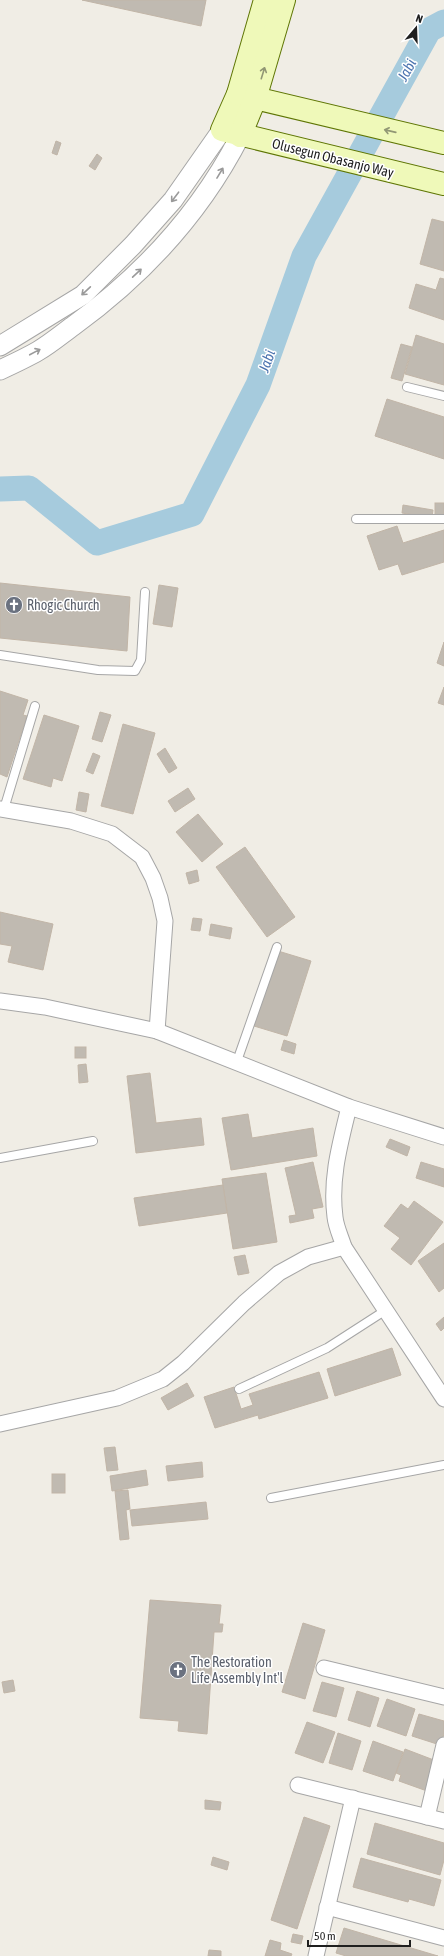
<svg xmlns="http://www.w3.org/2000/svg" width="444" height="1956" font-family="'Asap Condensed',sans-serif">
<style>
.lines{fill:none;stroke-linecap:round;stroke-linejoin:round}
.river{stroke:#a6cbdd;stroke-width:25}
.building{fill:#c0bab1;stroke:#c1b5a7}
.service-casing{stroke:#a6a6a6;stroke-width:10}
.minor-casing{stroke:#a6a6a6;stroke-width:17}
.tertiary-casing{stroke:#a6a6a6;stroke-width:21}
.secondary-casing{stroke:#5f7605;stroke-width:24}
.service{stroke:#fff;stroke-width:8}
.minor{stroke:#fff;stroke-width:15}
.tertiary{stroke:#fff;stroke-width:19}
.secondary{stroke:#eff9b9;stroke-width:22}
.oneway{stroke:#919774}
.oneway2{stroke:#9a9a9a}
.labels{text-anchor:middle;stroke-width:3;stroke-linejoin:round;paint-order:stroke}
.street-label{font-size:14px;fill:#1f1f1f;stroke:#fff}
.worship-label{font-size:14px;fill:#5b616d;stroke:#fff;text-anchor:start}
.water-label{font-size:15px;font-style:italic;fill:#4b73af;stroke:#fff}
</style>
<rect width="100%" height="100%" fill="#f0ede5"/>
<g class="lines">
<path class="river" d="M0,489l29,-1 68,55 95,-29 66,-129 46,-129 125,-226 15,-8"/>
</g>
<g class="building">
<path d="M82,0h124l-5,26z"/>
<path d="M56,141l5,2 -4,12 -5,-2z"/>
<path d="M97,154l5,4 -7,12 -6,-4z"/>
<path d="M432,219l12,3v49l-24,-7z"/>
<path d="M440,278l4,1v41l-35,-12 7,-24 20,6z"/>
<path d="M416,335l28,9v41l-39,-11z"/>
<path d="M401,344l11,3 -10,34 -11,-3z"/>
<path d="M387,399l57,18v42l-69,-23z"/>
<rect x="435" y="503" width="9" height="15"/>
<path d="M403,505l30,5 -1,8 -30,-5z"/>
<path d="M397,526l6,17 41,-13v32l-42,13 -4,-11 -19,6 -12,-34z"/>
<path d="M0,583l130,14 -3,54 -127,-13z"/>
<path d="M159,585l19,3 -6,39 -19,-3z"/>
<path d="M444,642v24l-7,-3z"/>
<path d="M444,687v18l-6,-2z"/>
<path d="M0,691l28,9 -5,15 4,1 -20,61 -7,-3z"/>
<path d="M100,712l11,3 -9,27 -10,-3z"/>
<path d="M44,715l35,11 -17,55 -9,-3 -2,9 -28,-8z"/>
<path d="M123,724l32,9 -22,81 -32,-8z"/>
<path d="M165,748l12,20 -8,5 -12,-19z"/>
<path d="M93,753l7,3 -7,18 -7,-3z"/>
<path d="M188,788l7,11 -20,13 -7,-11z"/>
<path d="M79,792l10,2 -3,18 -10,-2z"/>
<path d="M198,814l25,30 -21,18 -26,-30z"/>
<path d="M245,847l50,70 -28,20 -51,-70z"/>
<path d="M197,870l2,11 -10,3 -3,-11z"/>
<path d="M0,912l53,12 -10,46 -35,-8 4,-16 -12,-2z"/>
<path d="M193,918l9,1 -2,12 -9,-1z"/>
<path d="M211,924l21,4 -2,11 -21,-4z"/>
<path d="M278,951l33,10 -24,75 -33,-10z"/>
<path d="M284,1040l12,4 -2,10 -13,-4z"/>
<rect x="75" y="1047" width="11" height="11"/>
<path d="M86,1064l2,18 -9,1 -1,-18z"/>
<path d="M150,1073l6,50 45,-5 3,27 -68,8 -9,-77z"/>
<path d="M248,1114l4,24 61,-10 4,28 -86,14 -9,-52z"/>
<path d="M390,1139l20,8 -3,9 -21,-9z"/>
<path d="M313,1162l10,45 -11,2 2,9 -24,5 -1,-7 7,-1 -11,-47z"/>
<path d="M421,1162l23,7v18l-28,-9z"/>
<path d="M266,1173l11,69 -44,7 -11,-70z"/>
<path d="M223,1185l4,28 -88,13 -5,-28z"/>
<path d="M414,1201l29,21 -32,43 -20,-16 9,-11 -16,-12 17,-22 7,5z"/>
<path d="M444,1243v45l-5,4 -21,-31z"/>
<path d="M245,1255l4,18 -11,2 -4,-18z"/>
<path d="M444,1317v11l-3,3 -5,-7z"/>
<path d="M392,1348l9,27 -66,21 -8,-27z"/>
<path d="M319,1372l9,26 -69,21 -1,-4 -43,13 -11,-31 30,-10 7,22 12,-4 -4,-11z"/>
<path d="M187,1383l7,13 -26,14 -7,-12z"/>
<path d="M115,1447l3,23 -11,1 -3,-23z"/>
<path d="M202,1462l1,15 -35,4 -2,-15z"/>
<path d="M146,1470l2,15 -36,6 -2,-15z"/>
<rect x="52" y="1474" width="13" height="19"/>
<path d="M128,1490l2,19 -4,1 3,29 -9,1 -5,-49z"/>
<path d="M206,1502l2,17 -76,7 -2,-16z"/>
<path d="M150,1600l71,5 -2,19h4l-1,8h-8l-7,102 -29,-3 1,-10 -39,-3z"/>
<path d="M303,1623l22,7 -20,69 -23,-7z"/>
<path d="M13,1680l2,11 -11,2 -2,-11z"/>
<path d="M322,1682l22,6 -8,29 -23,-6z"/>
<path d="M357,1691l22,7 -9,29 -22,-7z"/>
<path d="M387,1699l28,10 -9,27 -29,-10z"/>
<path d="M419,1714l25,7v13l-4,11 -28,-9z"/>
<path d="M307,1722l28,10 -12,31 -28,-10z"/>
<path d="M338,1733l23,8 -9,29 -23,-7z"/>
<path d="M373,1741l30,11 -10,29 -30,-10z"/>
<path d="M405,1749l34,13 -12,29 -28,-10 2,-6 -5,-2z"/>
<path d="M205,1800l16,2 -1,8 -15,-1z"/>
<path d="M304,1817l26,9 -33,103 -26,-9z"/>
<path d="M375,1823l69,20v17l-4,15 -73,-21z"/>
<path d="M213,1857l16,5 -2,8 -16,-5z"/>
<path d="M361,1858l80,22 -7,26 -25,-7 -1,3 -55,-15z"/>
<path d="M344,1928l94,28h-92l-10,-3z"/>
<path d="M293,1934l10,2 -2,8 -10,-2z"/>
<path d="M270,1940l11,3 -1,7 12,4 -1,2h-26z"/>
<path d="M209,1950l12,1v5h-13z"/>
</g>
<g class="lines">
<defs>
<g id="service">
<path d="M407,387l37,9"/>
<path d="M356,519h88"/>
<path d="M0,655l98,15 37,1 6,-11 4,-68"/>
<path d="M4,809l31,-103"/>
<path d="M236,1064l41,-117"/>
<path d="M0,1158l93,-17"/>
<path d="M239,1389l88,-41 59,-38"/>
<path d="M271,1498l173,-33"/>
</g>
<g id="minor">
<path d="M0,809l71,12 41,13 30,23 11,21 7,20 5,23 -8,110"/>
<path d="M0,1001l45,6 112,24 192,76 95,30"/>
<path d="M349,1107c-9,37 -19,72 -14,110 1,10 6,20 9,30l100,152"/>
<path d="M0,1424l117,-26 46,-19 20,-16 61,-60 35,-30 29,-16 36,-10"/>
<path d="M324,1668l120,29"/>
<path d="M298,1785l146,36"/>
<path d="M427,1817l17,-72"/>
<path d="M327,1907l117,31"/>
<path d="M316,1956l37,-158"/>
</g>
<g id="tertiary">
<path d="M0,346l83,-51 50,-50 40,-45 49,-70"/>
<path d="M0,370c13,-6 26,-12 38,-19 12,-7 24,-17 35,-25 69,-50 128,-114 167,-190"/>
</g>
<g id="secondary">
<path d="M265,0l-27,94 -16,36 222,54"/>
<path d="M238,94l206,49"/>
<path d="M240,136l15,-37 29,-99"/>
</g>
</defs>
<use href="#service" class="service-casing"/>
<use href="#minor" class="minor-casing"/>
<use href="#tertiary" class="tertiary-casing"/>
<use href="#secondary" class="secondary-casing"/>
<use href="#service" class="service"/>
<use href="#minor" class="minor"/>
<use href="#tertiary" class="tertiary"/>
<use href="#secondary" class="secondary"/>
</g>
<defs><path id="oneway-shaft" d="M-6 0H5M1.5-3L5.5 0L1.5 3" fill="none" stroke-width="1.6" stroke-linecap="round" stroke-linejoin="round"/></defs>
<g class="oneway">
<use href="#oneway-shaft" transform="translate(263 73) rotate(-73)"/>
<use href="#oneway-shaft" transform="translate(390 131) rotate(-167)"/>
</g>
<g class="oneway2">
<use href="#oneway-shaft" transform="translate(220 173) rotate(-59)"/>
<use href="#oneway-shaft" transform="translate(175 197) rotate(127)"/>
<use href="#oneway-shaft" transform="translate(137 273) rotate(-43)"/>
<use href="#oneway-shaft" transform="translate(86 291) rotate(137)"/>
<use href="#oneway-shaft" transform="translate(35 352) rotate(-28)"/>
</g>
<defs>
<symbol id="church-disc" viewBox="-11 -11 22 22"><circle r="9.5" fill="#6b7280" stroke="#fff"/><path d="M-1.2-6h2.4v3.5h3.3v2.4h-3.3V6h-2.4V-.1h-3.3v-2.4h3.3Z" fill="#fff"/></symbol>
</defs>
<g fill-rule="evenodd">
<use href="#church-disc" x="4" y="595" width="20" height="20"/>
<use href="#church-disc" x="168" y="1660" width="20" height="20"/>
</g>
<g class="labels">
<g class="street-label">
<text transform="translate(333 158) rotate(14)" y="5">Olusegun Obasanjo Way</text>
</g>
<g class="worship-label">
<text x="27" y="610">Rhogic Church</text>
<text x="191" y="1667">The Restoration<tspan x="191" dy="16">Life Assembly Int'l</tspan></text>
</g>
<g class="water-label">
<text transform="translate(407 70) rotate(-61)" y="5">Jabi</text>
<text transform="translate(267 361) rotate(-70)" y="5">Jabi</text>
</g>
</g>
<g transform="translate(416 28) rotate(19)" stroke="#ffffff" stroke-width="3" paint-order="stroke">
<path d="M0-3L7 15L0 10L-7 15Z" fill="#1f1f1f"/>
<text y="-6" font-size="11" font-weight="bold" text-anchor="middle" fill="#1f1f1f">N</text>
</g>
<path d="M308 1940v6h102v-6" fill="none" stroke="#1f1f1f" stroke-width="2"/>
<text x="314" y="1940" font-size="12" fill="#1f1f1f" stroke="#ffffff" stroke-width="3" paint-order="stroke">50 m</text>
</svg>
